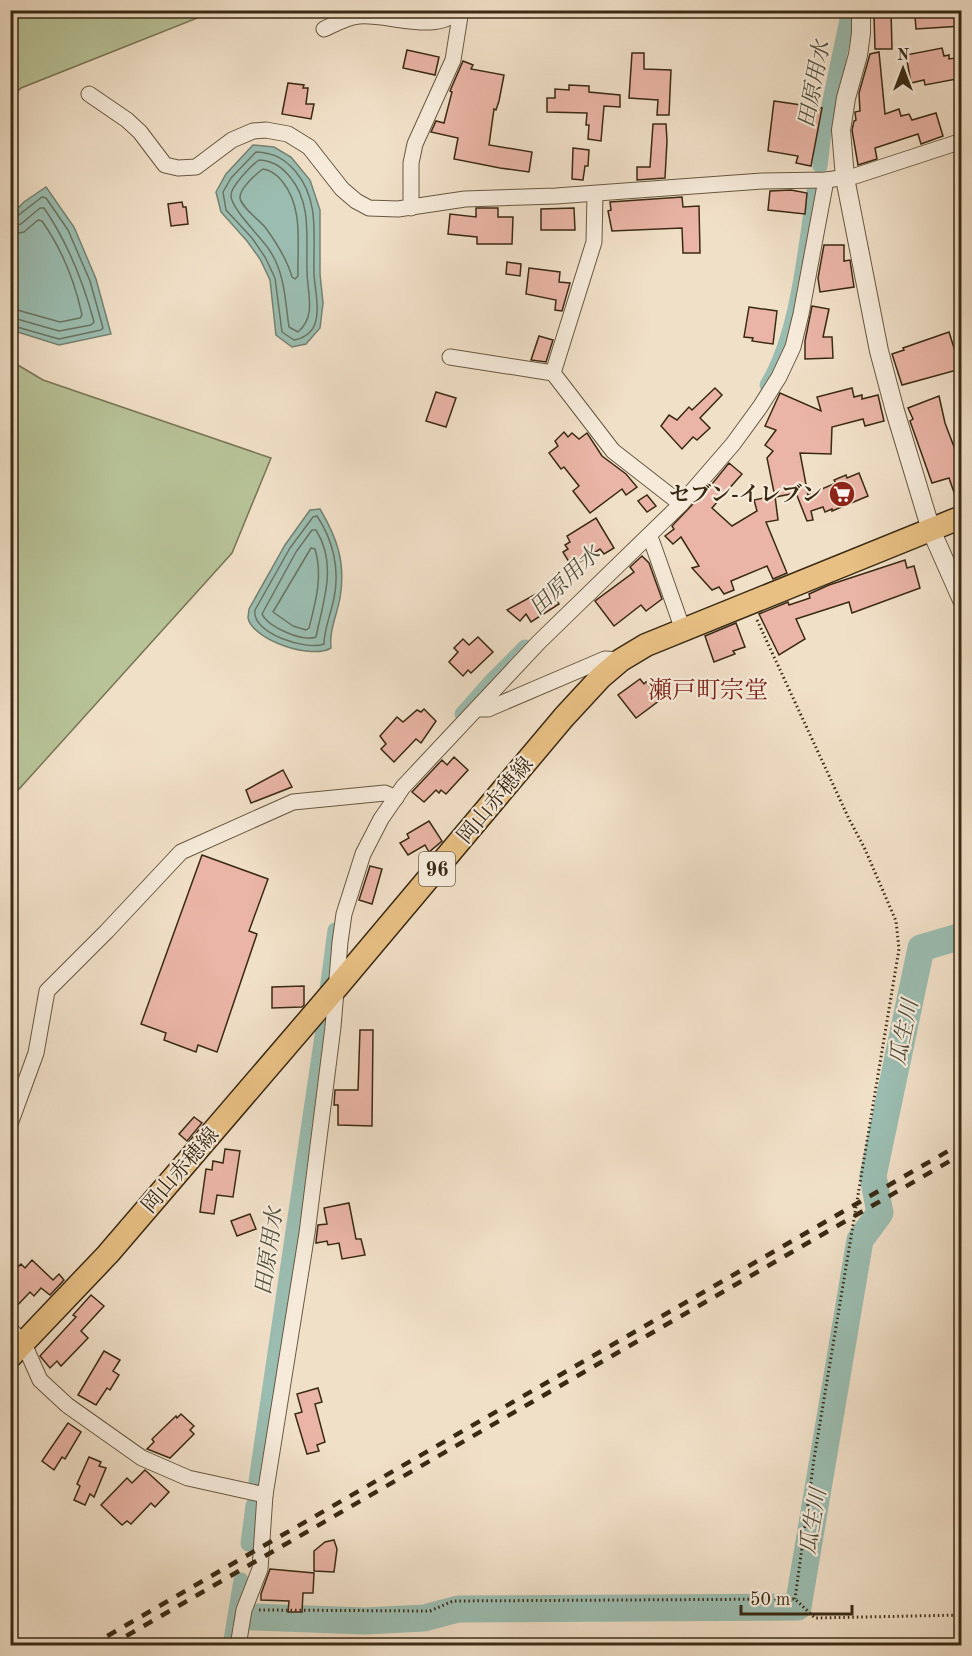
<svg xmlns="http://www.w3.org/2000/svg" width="972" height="1656" font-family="'Old Standard TT','Noto Serif JP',serif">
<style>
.green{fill:#b8c398;stroke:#797656;stroke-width:1.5}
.water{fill:#9bbdb1;stroke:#748272;stroke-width:1.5}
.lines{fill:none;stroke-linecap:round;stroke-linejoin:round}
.shore{stroke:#6a7462;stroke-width:1.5}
.canal{stroke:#9bbdb1;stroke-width:15}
.river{stroke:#9bbdb1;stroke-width:27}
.building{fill:#eab5a6;stroke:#3a2a14;stroke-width:1.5}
.minor-casing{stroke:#685841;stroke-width:17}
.tertiary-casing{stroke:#685841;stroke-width:20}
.primary-casing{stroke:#3a2a14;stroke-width:25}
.path{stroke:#3a2a14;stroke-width:3;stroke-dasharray:1.5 3;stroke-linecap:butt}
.minor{stroke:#f6ebdb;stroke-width:15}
.tertiary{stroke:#f6ebdb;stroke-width:18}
.primary{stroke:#e8c084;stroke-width:22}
.rail{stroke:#3a2a14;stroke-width:4.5;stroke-dasharray:10 10;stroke-linecap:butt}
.labels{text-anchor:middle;stroke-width:4.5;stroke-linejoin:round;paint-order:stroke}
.shield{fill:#f6ebdb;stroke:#726450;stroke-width:1.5}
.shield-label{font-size:20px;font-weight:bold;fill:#3a2a14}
.poi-label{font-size:21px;font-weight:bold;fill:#3a2a14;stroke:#f6ebdb;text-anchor:end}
.street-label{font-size:21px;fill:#3a2a14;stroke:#f6ebdb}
.water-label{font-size:22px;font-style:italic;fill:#524f3b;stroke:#f6ebdb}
.quarter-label{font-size:24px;fill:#7a1f14;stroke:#f6ebdb}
</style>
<rect width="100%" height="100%" fill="#f1e0c8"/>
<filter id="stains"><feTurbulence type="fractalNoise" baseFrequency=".00333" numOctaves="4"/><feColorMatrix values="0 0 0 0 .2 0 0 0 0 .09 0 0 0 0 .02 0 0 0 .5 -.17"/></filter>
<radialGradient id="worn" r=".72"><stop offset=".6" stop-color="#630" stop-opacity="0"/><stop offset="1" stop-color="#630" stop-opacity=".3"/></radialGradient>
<g class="green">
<path d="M11,10h196v1l-2,4 -184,73 -10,10z"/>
<path d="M11,361l32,19 228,78 -39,95 -221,245z"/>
</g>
<g class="water">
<path d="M253,145l21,2 17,10 19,23 10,30v64l3,29 -3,25 -14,16 -14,3 -16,-12 -6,-55 -10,-21 -13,-18 -26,-29 -5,-20 10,-18z"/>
<path d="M46,187l28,40 22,52 15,55 -52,11 -48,-15v-115l13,-13z"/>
<path d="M320,509c17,29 26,53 20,89 -3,17 -11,32 -9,50 -20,12 -78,-8 -83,-30 0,-1 1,-8 1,-9l36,-64 25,-35z"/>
</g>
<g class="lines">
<g class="shore">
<path d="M256,152c18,1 28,6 40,20 24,29 17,65 18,102 1,16 6,35 1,50 -3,9 -13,15 -21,16l-12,-8 -7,-54 -10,-21 -13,-19 -26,-28 -3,-18 8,-14z"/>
<path d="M259,160c14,1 22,6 31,17 22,26 16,61 17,94 0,21 10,45 -9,61l-9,-5c-4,-27 -4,-53 -19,-76 -8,-13 -40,-43 -39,-56 0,-9 21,-30 28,-35z"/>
<path d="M263,169c8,1 14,6 19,12 22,27 15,63 16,95l-3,3 -3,-2c-5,-18 -16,-35 -27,-50 -7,-8 -23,-19 -25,-29 -1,-9 16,-24 23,-29z"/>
<path d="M10,219l6,-2 26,-20 4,1 22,32 22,51 13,47 -2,2 -42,9 -49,-14"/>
<path d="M10,226l11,-2 19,-16h4c24,35 39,73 50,114l-3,3 -32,6 -49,-14"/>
<path d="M10,235l14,-3 14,-12 4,1c19,27 33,61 40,94l-2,3 -20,4 -50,-14"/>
<path d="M317,516c16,24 23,53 17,82 -3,16 -10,31 -10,46 -18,7 -73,-11 -69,-34l35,-62 23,-31z"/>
<path d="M312,530h4c22,35 7,71 0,107 -14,5 -48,-10 -54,-23l34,-62z"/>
<path d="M311,548l4,1c8,26 1,52 -6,79l-3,2 -13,-4 -20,-14z"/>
</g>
<g class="canal">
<path d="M820,166l5,-42 24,-114"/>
<path d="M767,385c31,-51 38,-135 47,-194"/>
<path d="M462,714l31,-35 32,-32"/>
<path d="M327,990l8,-60"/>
<path d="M256,1481l67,-452"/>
<path d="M248,1544l5,-39"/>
<path d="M230,1646l11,-66"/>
</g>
<path class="river" d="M253,1617l112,4 59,-3 34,-9 340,-2 62,-367 20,-27 -7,-37 48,-228 41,-12"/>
</g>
<g class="building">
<path d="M925,10h37v16l-46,3 -1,-13 11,-1z"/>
<path d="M878,11h13l1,38h-17l-1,-34h5z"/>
<path d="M942,48l2,8 5,-1v4l13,-2v21l-37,7 -1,-5 -13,3 -5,-28z"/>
<path d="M407,50l32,7 -4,18 -32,-7z"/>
<path d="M879,52l6,62 14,-5 2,7 8,-2 3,6 24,-7 7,23 -22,8 -3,-10 -43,14 2,11 -19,6 -6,-35 2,-9 2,-1 -1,-8 5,-1 -1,-18 11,-39z"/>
<path d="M632,53h12v16l27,1 -2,45h-12l1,-15 -29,-2z"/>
<path d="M463,61l10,4 -2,4 33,6 -5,26 -3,9 -2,-1 -5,36 43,7 -3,20 -29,-4 -46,-9 4,-21 -27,-6 5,-11 8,2 8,-31 -2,-1z"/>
<path d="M288,83l16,2 -1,3h5l-2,16h8l-3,15 -29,-5z"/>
<path d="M569,85l20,1v6l31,3v12l-16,-1 -3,35 -13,-2 1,-14h-3l1,-12 -40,-1v-14h8v-9l14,1z"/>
<path d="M774,101l48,7 -11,58 -15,-3 2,-7 -30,-5z"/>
<path d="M653,124h13l1,17 -2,37 -28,2v-13h13z"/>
<path d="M573,148l16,2 -1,16h-3l-2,14 -11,-1z"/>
<path d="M791,190l16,3 -2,21 -37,-4 2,-19z"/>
<path d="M682,197l1,10 16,-1 1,47h-17l-1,-25 -70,3 -4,-20 3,-1 -1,-8z"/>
<path d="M182,202l1,5h3l2,17 -17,2 -3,-22z"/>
<path d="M476,208h22v9h15l-1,27h-35v-7l-29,-3 2,-20 26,3z"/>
<path d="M574,208l1,22h-34v-21z"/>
<path d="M824,245h20v16l6,-1 4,27 -34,5 -2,-14z"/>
<path d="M507,262l14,2 -1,12 -14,-2z"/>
<path d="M529,268l31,4 -1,10 11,1 -8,28 -7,-1 1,-10 -30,-6z"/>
<path d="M812,306l17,3 -6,28h9l1,21 -28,1v-18z"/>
<path d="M749,307l28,4 -4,33 -21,-3 1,-3 -9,-1z"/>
<path d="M949,332l11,35 -3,1v2l-55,15 -10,-31 12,-4 -1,-2z"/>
<path d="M539,336l14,4 -7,22 -15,-2z"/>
<path d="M715,388l7,7 -22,23 10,10 -13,12 -4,-3 -11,12 -21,-23 8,-11 8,5 12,-13 3,3z"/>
<path d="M852,388l2,9 8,-2v4l16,-4 6,26 -19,5 -2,-7 -31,8 -1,27 -31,-1 8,42 28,-12 -2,-3 12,-5 1,3 12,-5 9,23 -36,15v-2l-7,3 -2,-5 -12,4 2,9 -6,1 -11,-28 -21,4 -8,-39 6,-7 -8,-6 11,-15 -11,-4 15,-33 41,18 -4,-14z"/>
<path d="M436,392l20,6 -10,29 -20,-6z"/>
<path d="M939,396l6,27 17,45v36h-4l-9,-26 -17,5 -22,-62 3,-2 -5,-11z"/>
<path d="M564,432l4,5 4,-4 7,6 8,-6 15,23 24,18 11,13 -11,8 -4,-6 -32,24 -17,-22 6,-5 -15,-19 -3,2 -12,-16 9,-7 -3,-5z"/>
<path d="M729,463l13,11 -30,34 20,18 25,-15 -3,-11 21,-4 3,24 -12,2 21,51 -14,6 -6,-13 -36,15 3,9 -10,4 -5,-7 -7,3 -20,-22 7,-2 -18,-29 -8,7 -8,-8 9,-7 -2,-3 40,-42z"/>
<path d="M647,495l9,11 -9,6 -9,-11z"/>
<path d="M596,518l18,30 -10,6 -4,-5 -28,18 -9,-15 5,-3 -3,-4 5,-3 -3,-6z"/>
<path d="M642,556l7,7 13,36 -16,12 -5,-6 -27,21 -19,-25 39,-29 -4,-5z"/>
<path d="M905,560l2,8 7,-2 6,22 -68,25 -3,-11 -53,17 9,20 -26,16 -20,-41 29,-12 1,3 21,-7 -1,-4 20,-9z"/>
<path d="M547,588h2l10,16 -28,18 -5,-8 -6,7 -13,-11z"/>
<path d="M736,623l9,24 -12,4 2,3 -21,8 -9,-26z"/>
<path d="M478,637l15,15 -22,21 -3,-3 -5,6 -14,-14 9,-10 -4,-4 9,-9 6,6z"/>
<path d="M640,679l4,5 2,-2 14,18 -24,18 -18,-23z"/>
<path d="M424,709l12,12 -15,22 -5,-4 -22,23 -13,-13 5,-5 -6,-8 17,-19 6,5 14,-12 4,2z"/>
<path d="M454,757l14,13 -22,24 -5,-4 -2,3 -3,-3 -12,12 -12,-10 30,-32 5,5z"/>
<path d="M283,770l9,17 -41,16 -5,-13z"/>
<path d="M429,821l13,20 -13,11 -4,-7 -17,10 -8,-12 9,-5 -2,-4z"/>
<path d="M202,855l66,24 -19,52 8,3 -40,118 -19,-7 -2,7 -32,-12 2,-7 -25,-9z"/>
<path d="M370,866l12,3 -10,35 -13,-4z"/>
<path d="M304,986v19l-2,2 -30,1v-21z"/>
<path d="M360,1030h13l-1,96 -34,-1v-20h-4l1,-15h23z"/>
<path d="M194,1117l8,6 -15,18 -8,-7z"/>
<path d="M225,1149l15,2 -7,46 -16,-2 -3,19 -14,-2 6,-43 6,1 1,-9 10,2z"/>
<path d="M349,1203l7,36h5l4,16 -23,4 -3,-16 -11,2 -1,-4 -11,2v-2l2,-16 9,-1 -3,-16z"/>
<path d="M250,1214l6,15 -19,7 -6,-15z"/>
<path d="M32,1260l21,20 6,-6 5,6 -14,15 -9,-7 -7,8 -4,-4 -20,21v-38l11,-11 4,4z"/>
<path d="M91,1295l13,11 -23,25 7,7 -27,28 -4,-5 -7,7 -10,-12 36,-39 -3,-2z"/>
<path d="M104,1351l16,9 -7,11 6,4 -9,15 -3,-2 -11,17 -18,-10z"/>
<path d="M318,1388l4,14 -7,2 10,38 -8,3 2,6 -12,3 -12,-40 7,-2 -5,-18z"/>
<path d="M181,1414l13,12 -4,4 4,4 -24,24 -23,-9 7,-7 -2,-3 24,-23 1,2z"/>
<path d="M68,1423l13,9 -16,27 -3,-2 -8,13 -12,-9z"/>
<path d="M89,1457l12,5 -2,4 7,2 -12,29 -4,-3 -5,11 -11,-5 6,-14 -3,-2z"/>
<path d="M145,1470l24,22 -14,15 -4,-4 -20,21 -4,-3 -5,4 -21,-20 26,-27 5,5z"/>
<path d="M334,1540l3,9 -3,23 -20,-1v-20l11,-9z"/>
<path d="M270,1569l44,4 -1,20h-10l-1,19h-14l1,-11 -28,-1v-6z"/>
</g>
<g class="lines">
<defs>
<g id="minor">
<path d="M324,29c11,-5 23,-12 35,-13 28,-3 79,19 99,-6"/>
<path d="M89,94l38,26 13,12 25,33 13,3 18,-1 36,-27 21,-9 13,-1 22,4 21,13 33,42 14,12 13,7 29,1 67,-10 91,-3 206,-15 64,-1 29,-4 107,-35"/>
<path d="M595,194l-1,48 -41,131 60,78 68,53"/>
<path d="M411,208v-45l4,-19 38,-84 8,-50"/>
<path d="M450,357l103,16"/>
<path d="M648,537l4,5 31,88"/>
<path d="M477,709h11l117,-50 16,1"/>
<path d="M10,1124l26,-71 11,-62 60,-60 74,-79 112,-50 92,-9 11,5"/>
<path d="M10,1329l14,15 16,36 27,25 75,53 46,20 77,17"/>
<path d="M238,1646l6,-36 16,-41 5,-74 42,-262 26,-206 7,-85 4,-28 19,-60 18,-35 22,-32 136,-145 142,-138 52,-60 27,-37 19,-30 14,-30 8,-33 25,-134"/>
</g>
<path id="tertiary" d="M861,10v23l-3,22 -12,43 -5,32 4,48 34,173 16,60 36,119 31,70"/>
<path id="primary" d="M10,1357l98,-103 229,-267 227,-270 37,-40 20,-17 25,-15 316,-128"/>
</defs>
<use href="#minor" class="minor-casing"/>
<use href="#tertiary" class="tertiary-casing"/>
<use href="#primary" class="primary-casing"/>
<g class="path">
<path d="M757,620l92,199 15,28 32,74 3,28 -85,510 -19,140"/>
<path d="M259,1610l171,1 23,-10 342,-2 20,19 147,-3"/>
</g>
<use href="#minor" class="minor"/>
<use href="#tertiary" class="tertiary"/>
<use href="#primary" class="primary"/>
<g class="rail">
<path d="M90,1646l872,-503"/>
<path d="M109,1646l853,-492"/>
</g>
</g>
<defs>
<symbol id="supermarket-disc" viewBox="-11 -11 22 22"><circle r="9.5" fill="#8f2418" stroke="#f6ebdb"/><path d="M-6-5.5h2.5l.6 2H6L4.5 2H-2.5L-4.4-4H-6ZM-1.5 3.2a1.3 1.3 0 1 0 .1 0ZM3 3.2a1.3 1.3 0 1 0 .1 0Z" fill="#fff"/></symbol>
</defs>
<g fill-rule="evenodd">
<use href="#supermarket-disc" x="827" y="479" width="30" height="30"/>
</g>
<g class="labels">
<rect class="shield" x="419" y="852" width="36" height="34" rx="4.5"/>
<g class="shield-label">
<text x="437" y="876">96</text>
</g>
<g class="poi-label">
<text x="822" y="501">セブン-イレブン</text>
</g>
<g class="street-label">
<text transform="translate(495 800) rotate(-50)" y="7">岡山赤穂線</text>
<text transform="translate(180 1170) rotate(-49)" y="7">岡山赤穂線</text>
</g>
<g class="water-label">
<text transform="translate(813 84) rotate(-79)" y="8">田原用水</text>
<text transform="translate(564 580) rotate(-44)" y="8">田原用水</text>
<text transform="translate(903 1032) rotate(-78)" y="8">瓜生川</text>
<text transform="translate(268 1251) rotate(-82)" y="8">田原用水</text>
<text transform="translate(812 1521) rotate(-80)" y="8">瓜生川</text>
</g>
<g class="quarter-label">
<text x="708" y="698">瀬戸町宗堂</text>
</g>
</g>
<rect width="972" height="1656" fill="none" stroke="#f1e0c8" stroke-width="36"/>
<rect x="12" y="12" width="948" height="1632" fill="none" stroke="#3a2a14" stroke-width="3"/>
<rect x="18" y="18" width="936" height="1620" fill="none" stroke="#3a2a14" stroke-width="1.5"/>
<g transform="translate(903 69)" stroke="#f6ebdb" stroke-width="4.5" paint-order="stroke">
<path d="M0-4.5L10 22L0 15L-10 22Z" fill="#3a2a14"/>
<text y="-9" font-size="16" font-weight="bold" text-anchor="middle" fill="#3a2a14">N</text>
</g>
<path d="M741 1605v9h111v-9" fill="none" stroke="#3a2a14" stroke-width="3"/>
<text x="750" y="1605" font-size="18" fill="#3a2a14" stroke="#f6ebdb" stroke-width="4.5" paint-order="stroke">50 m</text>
<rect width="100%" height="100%" filter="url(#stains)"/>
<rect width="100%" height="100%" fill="url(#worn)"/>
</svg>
